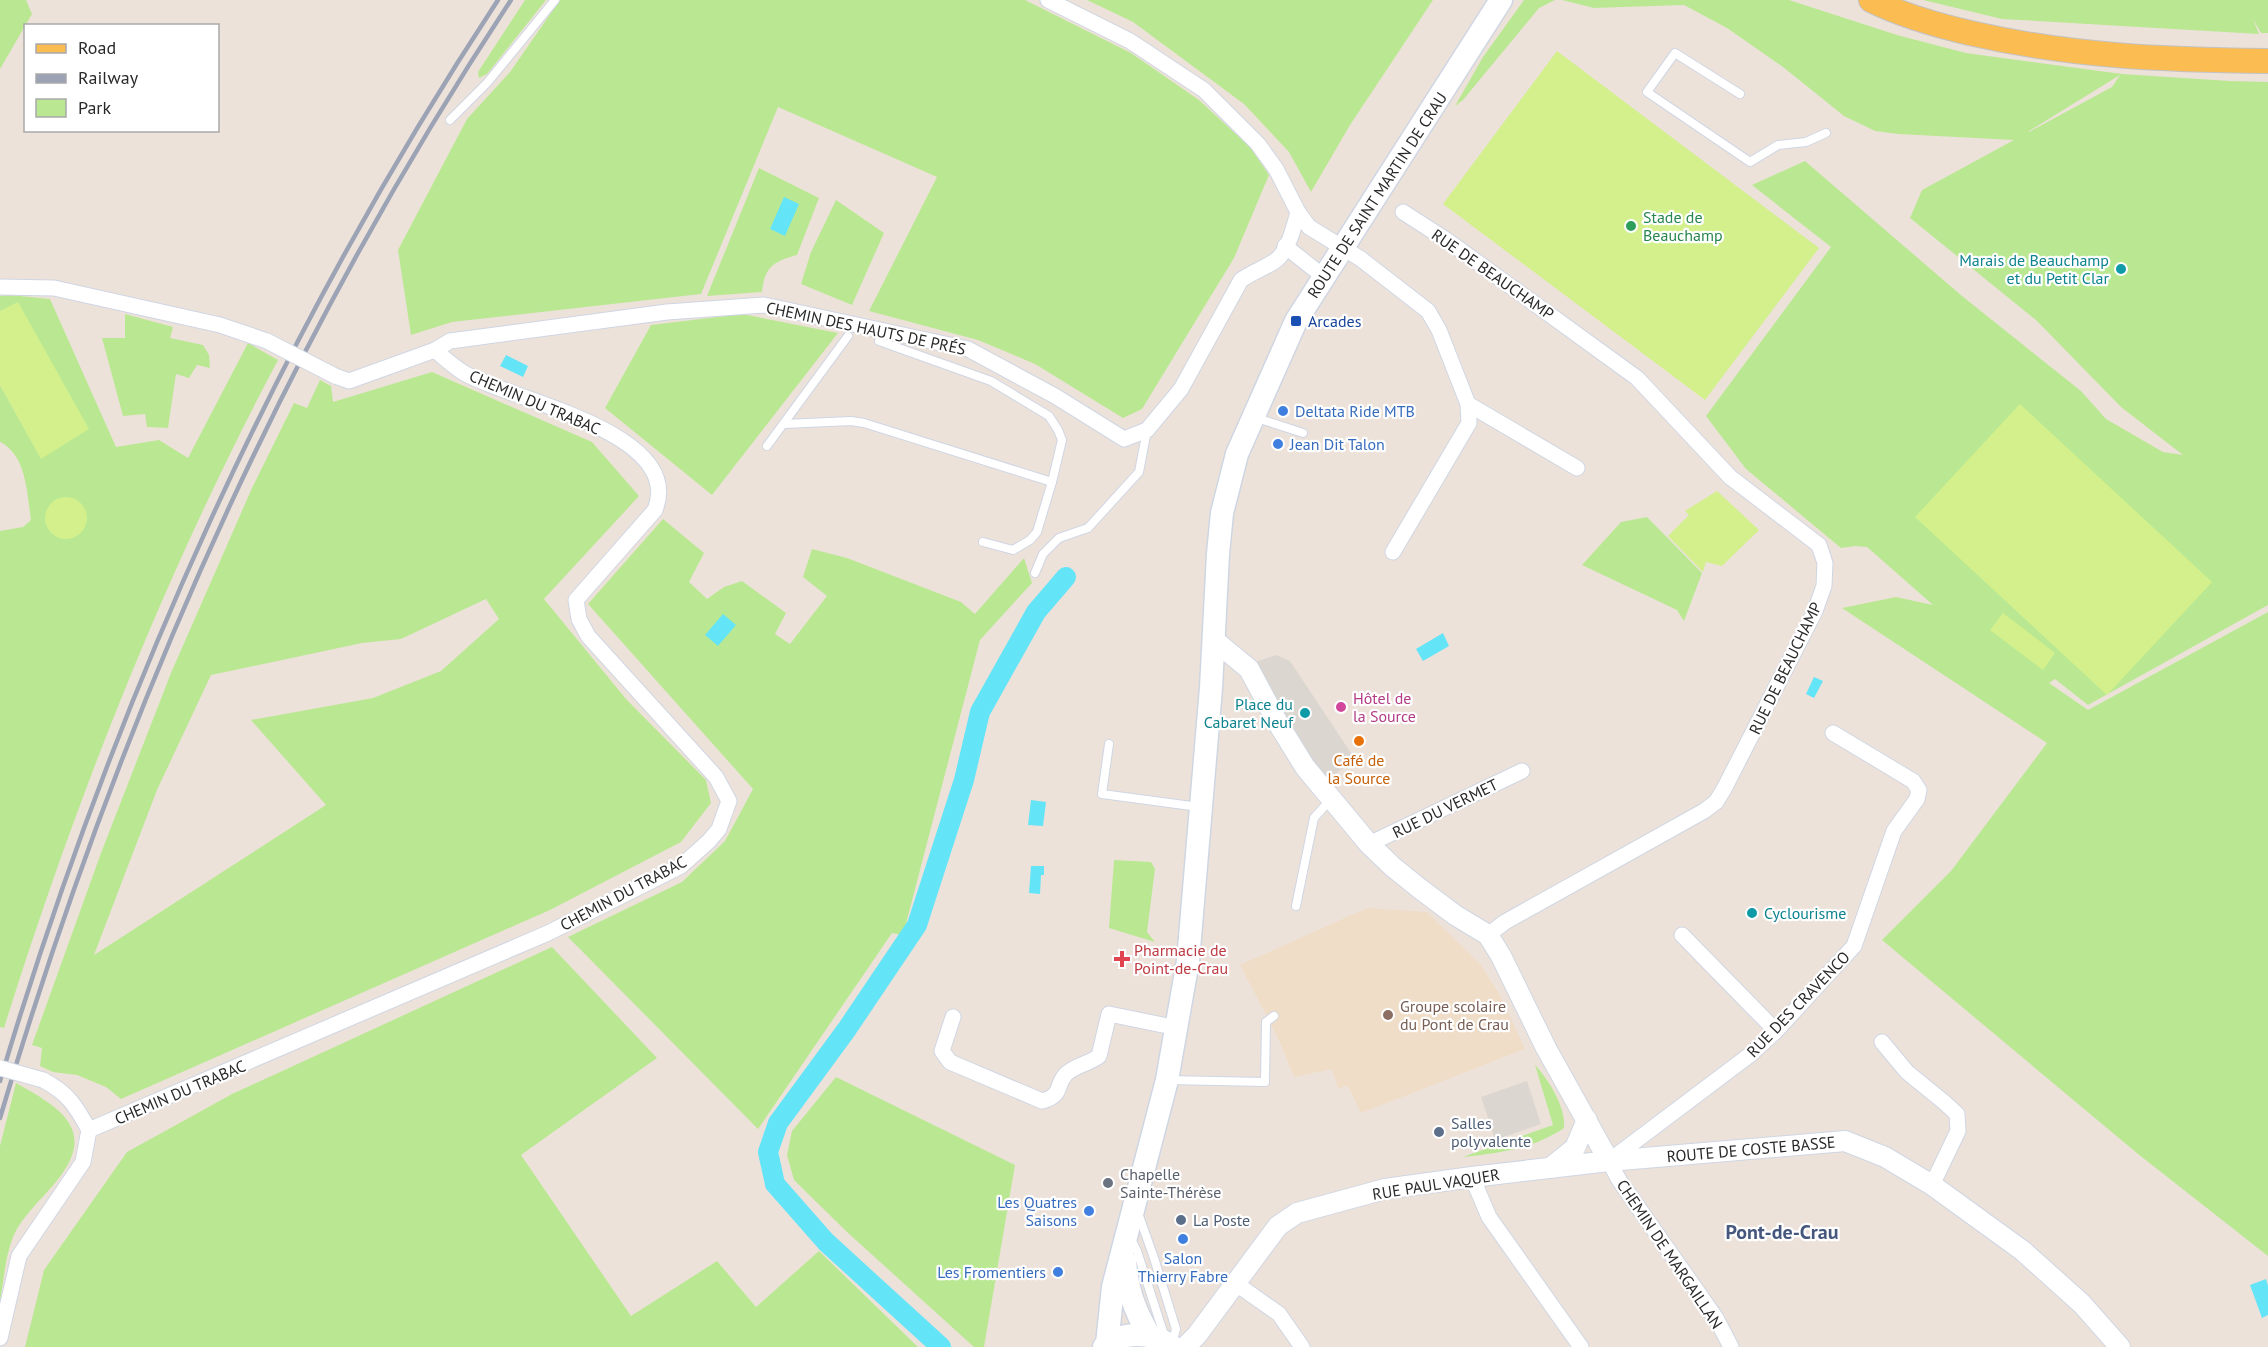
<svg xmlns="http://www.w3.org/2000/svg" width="2268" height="1347" font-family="'PT Sans',sans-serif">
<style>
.education{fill:#f0ddc7}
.green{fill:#bae892;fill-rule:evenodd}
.pitch{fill:#d3f08c}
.plaza{fill:#dcd6d1}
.water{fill:#64e4f7}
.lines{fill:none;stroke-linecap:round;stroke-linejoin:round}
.canal{stroke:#64e4f7;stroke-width:20}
.service-casing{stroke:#cfd6e3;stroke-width:10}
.minor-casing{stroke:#cfd6e3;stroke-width:17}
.tertiary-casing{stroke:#cfd6e3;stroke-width:22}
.secondary-casing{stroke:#cfd6e3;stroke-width:25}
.primary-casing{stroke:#c3c3c3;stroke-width:26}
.service{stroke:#fff;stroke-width:8}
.minor{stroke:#fff;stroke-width:15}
.tertiary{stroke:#fff;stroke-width:20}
.secondary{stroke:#fff;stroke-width:22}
.primary{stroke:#fbbc51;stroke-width:24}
.rail{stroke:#9ca3b5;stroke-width:4.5}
.minor-bridge-casing{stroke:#cfd6e3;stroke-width:17;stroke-linecap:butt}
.minor-bridge{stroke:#fff;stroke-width:15}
.leisure-dot{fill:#2e9e5b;stroke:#fff;stroke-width:2}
.culture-dot{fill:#0f9aa8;stroke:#fff;stroke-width:2}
.transit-dot{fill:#1a4fb4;stroke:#fff;stroke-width:2}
.shop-dot{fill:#3f7fe0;stroke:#fff;stroke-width:2}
.hotel-dot{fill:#d1479c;stroke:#fff;stroke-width:2}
.food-dot{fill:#e8710a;stroke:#fff;stroke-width:2}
.health-dot{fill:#e0444e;stroke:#fff;stroke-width:2}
.education-dot{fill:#8d6e63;stroke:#fff;stroke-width:2}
.service-dot{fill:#5c6f8a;stroke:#fff;stroke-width:2}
.worship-dot{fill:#6b7280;stroke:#fff;stroke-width:2}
.labels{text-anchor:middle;stroke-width:4.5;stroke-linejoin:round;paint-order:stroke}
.street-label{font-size:16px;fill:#292929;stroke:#fff}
.leisure-label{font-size:16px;fill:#27864d;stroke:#fff;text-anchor:start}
.culture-label{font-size:16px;fill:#0d838f;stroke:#fff;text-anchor:end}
.transit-label{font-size:16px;fill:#164399;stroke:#fff;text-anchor:start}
.shop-label{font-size:16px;fill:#366cbe;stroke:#fff;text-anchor:start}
.hotel-label{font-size:16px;fill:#b23c85;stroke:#fff;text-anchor:start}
.food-label{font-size:16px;fill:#c56008;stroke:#fff}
.health-label{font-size:16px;fill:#be3a42;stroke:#fff;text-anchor:start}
.education-label{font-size:16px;fill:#785e54;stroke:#fff;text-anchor:start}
.service-label{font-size:16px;fill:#4e5e75;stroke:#fff;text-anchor:start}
.worship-label{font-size:16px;fill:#5b616d;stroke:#fff;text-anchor:start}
.quarter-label{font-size:20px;font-weight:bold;fill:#46577d;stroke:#fff}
</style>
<rect width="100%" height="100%" fill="#ede2da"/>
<path class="education" d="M1367,908l60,4 54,53 19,30 25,54 -164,64 -13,-27 -10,2 -6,-19 -38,8 -17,-41 -37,-71z"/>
<g class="green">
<path d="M0,0h26l6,14 -32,55z"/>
<path d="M525,0h21l-59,74 -8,4 -1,-6z"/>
<path d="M560,0h465l106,53 68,47 51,47 19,28 -35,83 -92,151 -19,9 -88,-54 -57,-24 -109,-29 68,-134 -159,-70 -77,187 -249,28 -41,13 -13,-85 69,-131 43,-47z"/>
<path d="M1087,0h346l-83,125 -39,67 -22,-40 -45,-48 -111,-82z"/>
<path d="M1524,0h31l-16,8 -76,92 -8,6 28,-49z"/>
<path d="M1562,0h227l108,35 69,18 156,21 108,7 38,1v523l-180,100 -33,-26 -6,4 39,27 180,-98v644l-130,-102 -256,-214 69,-69 96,-128 -205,-135 54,-11 37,8 -66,-58 -12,-1 -14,2 -95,-79 -40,-53 125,-169 -79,-62 53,-24 157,135 119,95 25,28 57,33 20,3 -62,-48 -85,-87 -126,-102 12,-28 92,-50 -116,-6 -23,-3 -31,-15 -61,-49 -56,-39 -43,-23 -90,3zM2120,75l-8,12 -83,45v-1z"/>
<path d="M1923,0h345v33h-7l-8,-14 6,15 -257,-15z"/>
<path d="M759,168l60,30 -22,57c-24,7 -32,11 -35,37l-55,4z"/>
<path d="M836,200l48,33 -32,72 -51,-21 10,-32z"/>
<path d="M10,295l40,4 66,148 43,-7 29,18 60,-115 30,17c-113,213 -202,438 -274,668l-4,-1v-496l23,-4 8,-7c-4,-25 -4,-65 -31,-78v-57l41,73 -22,-155 -19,8v-15z"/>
<path d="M125,314l48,13 -3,11 33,7 6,10 1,13 -13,-3 -8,13 -13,-4 -8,54 -21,-1 -2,-13 -22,2 -21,-78h23z"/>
<path d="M742,314l96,19 -126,162 -107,-87 46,-83z"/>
<path d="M432,372l160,70 47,54 -95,103 82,100 80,81 5,23 -30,39 -131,68 -429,189 -15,-12 -29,-12 -24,-3 -13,-6 2,-18 -10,-3 69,-192 70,-180 81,-185 42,-85 13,5 13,-28 11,6 2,16zM486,599l13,20 -58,52 -68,27 -122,22 75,85 -232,150 63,-165 54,-115 151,-32 39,-4z"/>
<path d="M1647,517l55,56 -18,48 -7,-11 -95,-45 39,-43z"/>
<path d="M663,519l41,34 -15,29 18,17 17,-12 18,-6 44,32 -11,21 15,10 37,-48 -24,-19 9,-28 35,9 114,44 14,12 49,-56 8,25 -52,57 -77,295 -11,-2 -134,196 -190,-192 114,-55 43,-41 28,-52 -165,-185z"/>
<path d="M1114,860l37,2 4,7 -8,63 8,10 -46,-14z"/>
<path d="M552,947l105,111 -136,97 110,161 86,-55 39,46 63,-56 99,96h-893l19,-77 83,-118 105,-58z"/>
<path d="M1535,1065c14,15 31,42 29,63 -31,21 -65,25 -101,29l90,-32z"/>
<path d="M836,1077l179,88 -31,182h-10l-127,-115 -53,-52 -7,-25 5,-24z"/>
<path d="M16,1083c45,25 83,48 39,100 -14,17 -33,33 -42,54 -8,20 -9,43 -13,64v-155z"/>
</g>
<g class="pitch">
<path d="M1557,51l262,197 -114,152 -262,-196z"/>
<path d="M18,302l71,127 -48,30 -41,-74v-74z"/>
<path d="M2020,404l192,178 -105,113 -192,-178z"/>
<path d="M1717,491l42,39 -37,36 -16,-4 -3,10 -35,-36 21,-21 -4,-4z"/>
<circle cx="66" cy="518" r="21"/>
<path d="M2003,613l52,40 -12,17 -53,-40z"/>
</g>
<g class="plaza">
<path d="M1276,655l14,6 65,98 -30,23 -70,-120z"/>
<path d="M1527,1081l14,43 -46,16 -14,-43z"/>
</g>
<g class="water">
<path d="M784,197l15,7 -14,32 -15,-7z"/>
<path d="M506,355l22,11 -5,11 -23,-11z"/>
<path d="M723,614l13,11 -18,21 -13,-11z"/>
<path d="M1443,633l6,13 -26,15 -7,-12z"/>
<path d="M1814,677l9,4 -9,17 -8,-4z"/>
<path d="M1031,800l15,2 -3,24 -15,-1z"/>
<path d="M1031,866h13v9h-3l-1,19 -11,-1z"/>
<path d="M2266,1279l2,7v29l-6,3 -12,-33z"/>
</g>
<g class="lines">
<path class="canal" d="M941,1347l-115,-105 -51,-58 -7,-32 10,-29 69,-94 70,-104 47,-145 16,-68 56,-100 30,-35"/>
<defs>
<g id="service">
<path d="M1740,94l-65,-41 -28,39 103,70 28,-17 28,-3 20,-9"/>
<path d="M450,120l37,-37 68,-83"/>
<path d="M879,341l112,40 58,35 9,14 4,10 -10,42 -15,50 -7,8 -17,10 -30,-8"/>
<path d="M1257,418l46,15"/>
<path d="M784,424l67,-3 13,2 188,59"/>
<path d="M767,446l81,-110"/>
<path d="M1035,573l8,-19 16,-16 29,-10 51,-56 8,-42"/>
<path d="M1109,744l-7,50 97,13"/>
<path d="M1296,906l18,-88 16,-18"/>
<path d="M1168,1080l97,2 1,-60 8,-6"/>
<path d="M1138,1213l16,45 22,71 -4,15"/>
<path d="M1131,1239l6,12 28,87"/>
</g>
<g id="minor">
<path d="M1048,0l82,41 74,49 54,54 18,25 22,43 11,15 52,32 67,52 11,19 29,74 1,19 -76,129"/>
<path d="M1403,212l45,29 189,137 93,99 89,68 6,18 -1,23 -9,25 -91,178 -8,13 -12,9 -199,111 -17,13"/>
<path d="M1285,246l39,31"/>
<path d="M0,287l54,1 166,37 47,16"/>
<path d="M335,376l14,5 86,-31 15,-9 217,-29 97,-7 204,44 87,47 69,43 23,-9 34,-41 60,-109c11,-8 24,-12 34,-19 13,-9 19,-34 23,-49"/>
<path d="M1468,404l109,64"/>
<path d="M1369,844l153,-73"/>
<path d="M1682,935l94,96"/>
<path d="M953,1017l-11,34 8,11 92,39c22,-6 13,-16 24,-27 9,-9 23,-10 33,-18l10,-42 68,14"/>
<path d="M1882,1042l25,30 38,31 12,11 1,17 -26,54"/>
<path d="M43,1080c25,13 33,26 46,50"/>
<path d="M1472,1177l17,40 92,130"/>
<path d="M1235,1283l44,31 23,33"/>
<path d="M0,1338l19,-82 64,-94 6,-32 459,-197 133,-67 28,-25 10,-12 10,-28 -13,-24 -128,-141 -9,-17 -3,-19 79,-90c31,-79 -146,-110 -191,-137 -10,-6 -20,-15 -29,-23"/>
<path d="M1731,1347l-15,-29 -97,-138 -10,-19 142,-107 25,-23 78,-85 40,-115 23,-32 2,-9 -6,-9 -80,-48"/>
</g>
<g id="tertiary">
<path d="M1214,640l35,29 30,56 26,42 64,77 24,23 26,21 36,27 33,20 13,21 45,92 63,113"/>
<path d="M1550,1168l25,-20 12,-28"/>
<path d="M1185,1347l12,-12 81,-109 19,-13 88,-24 87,-12 137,-16 236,-20 40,16 47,28 91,66 59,53 38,43"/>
</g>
<g id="secondary">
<path d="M1125,1261c2,29 10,50 24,74"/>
<path d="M1107,1344l6,-57 54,-207 21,-119 23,-273 7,-134 4,-41 15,-59 59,-133 205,-321"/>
<path d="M1104,1347c19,-17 49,-15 69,0"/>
</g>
<path id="primary" d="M1871,0c30,15 65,25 99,33 100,23 196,27 298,28"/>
</defs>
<use href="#service" class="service-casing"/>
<use href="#minor" class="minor-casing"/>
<use href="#tertiary" class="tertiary-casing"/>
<use href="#secondary" class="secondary-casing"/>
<use href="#primary" class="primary-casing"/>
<use href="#service" class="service"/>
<use href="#minor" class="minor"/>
<use href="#tertiary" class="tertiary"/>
<use href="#secondary" class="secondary"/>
<use href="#primary" class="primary"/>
<g class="rail">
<path d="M0,1081c114,-381 279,-749 498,-1081"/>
<path d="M0,1118c117,-395 284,-774 511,-1118"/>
</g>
<defs>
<g id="minor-bridge">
<path d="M267,341l68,35"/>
<path d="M0,1068l43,12"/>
</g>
</defs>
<use href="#minor-bridge" class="minor-bridge-casing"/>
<use href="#minor-bridge" class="minor-bridge"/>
</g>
<circle class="leisure-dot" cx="1631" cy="226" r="6"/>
<g class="culture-dot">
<circle cx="2121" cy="269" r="6"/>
<circle cx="1305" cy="713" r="6"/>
<circle cx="1752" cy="913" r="6"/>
</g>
<rect class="transit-dot" x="1290" y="315" width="12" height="12" rx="3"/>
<g class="shop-dot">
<circle cx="1283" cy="411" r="6"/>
<circle cx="1278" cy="444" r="6"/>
<circle cx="1089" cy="1211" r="6"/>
<circle cx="1183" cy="1239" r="6"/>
<circle cx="1058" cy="1272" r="6"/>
</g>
<circle class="hotel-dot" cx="1341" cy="707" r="6"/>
<circle class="food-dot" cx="1359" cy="741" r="6"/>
<path class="health-dot" d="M1119 950h6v6h6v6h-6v6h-6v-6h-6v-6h6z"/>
<circle class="education-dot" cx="1388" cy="1015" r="6"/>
<g class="service-dot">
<circle cx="1439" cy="1132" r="6"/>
<circle cx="1181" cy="1220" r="6"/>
</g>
<circle class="worship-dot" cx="1108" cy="1183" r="6"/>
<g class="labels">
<g class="street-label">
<text transform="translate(1377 195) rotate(-57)" y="6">ROUTE DE SAINT MARTIN DE CRAU</text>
<text transform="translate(1493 274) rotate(35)" y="6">RUE DE BEAUCHAMP</text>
<text transform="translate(866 328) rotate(12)" y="6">CHEMIN DES HAUTS DE PRÉS</text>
<text transform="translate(535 402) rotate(23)" y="6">CHEMIN DU TRABAC</text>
<text transform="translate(1785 668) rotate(-64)" y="6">RUE DE BEAUCHAMP</text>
<text transform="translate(1445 808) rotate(-26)" y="6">RUE DU VERMET</text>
<text transform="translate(623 893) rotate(-28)" y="6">CHEMIN DU TRABAC</text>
<text transform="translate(1798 1004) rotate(-46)" y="6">RUE DES CRAVENCO</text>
<text transform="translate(180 1092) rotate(-23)" y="6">CHEMIN DU TRABAC</text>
<text transform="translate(1751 1149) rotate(-5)" y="6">ROUTE DE COSTE BASSE</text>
<text transform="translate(1436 1184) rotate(-9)" y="6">RUE PAUL VAQUER</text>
<text transform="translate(1670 1254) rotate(56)" y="6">CHEMIN DE MARGAILLAN</text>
</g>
<g class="leisure-label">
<text x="1643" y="223">Stade de<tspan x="1643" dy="18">Beauchamp</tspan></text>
</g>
<g class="culture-label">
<text x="2109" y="266">Marais de Beauchamp<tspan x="2109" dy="18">et du Petit Clar</tspan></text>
<text x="1293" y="710">Place du<tspan x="1293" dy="18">Cabaret Neuf</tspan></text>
<text x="1764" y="919" text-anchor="start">Cyclourisme</text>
</g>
<g class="transit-label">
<text x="1308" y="327">Arcades</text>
</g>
<g class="shop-label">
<text x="1295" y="417">Deltata Ride MTB</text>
<text x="1290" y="450">Jean Dit Talon</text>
<text x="1077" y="1208" text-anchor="end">Les Quatres<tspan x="1077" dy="18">Saisons</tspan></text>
<text x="1183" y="1264" text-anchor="middle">Salon<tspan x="1183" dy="18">Thierry Fabre</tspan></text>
<text x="1046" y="1278" text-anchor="end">Les Fromentiers</text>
</g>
<g class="hotel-label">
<text x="1353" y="704">Hôtel de<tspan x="1353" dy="18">la Source</tspan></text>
</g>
<g class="food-label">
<text x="1359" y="766">Café de<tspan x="1359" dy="18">la Source</tspan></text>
</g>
<g class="health-label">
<text x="1134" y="956">Pharmacie de<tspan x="1134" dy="18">Point-de-Crau</tspan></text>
</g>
<g class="education-label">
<text x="1400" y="1012">Groupe scolaire<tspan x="1400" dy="18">du Pont de Crau</tspan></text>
</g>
<g class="service-label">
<text x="1451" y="1129">Salles<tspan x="1451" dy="18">polyvalente</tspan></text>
<text x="1193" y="1226">La Poste</text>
</g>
<g class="worship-label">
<text x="1120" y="1180">Chapelle<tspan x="1120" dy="18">Sainte-Thérèse</tspan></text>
</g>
<g class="quarter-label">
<text x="1782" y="1239">Pont-de-Crau</text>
</g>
</g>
<rect x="24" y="24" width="195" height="108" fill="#ffffff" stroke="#a9a9a9" stroke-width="1.5"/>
<rect x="36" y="44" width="30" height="9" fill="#fbbc51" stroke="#a9a9a9" stroke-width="1.5"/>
<text x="78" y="54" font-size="18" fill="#292929">Road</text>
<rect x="36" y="74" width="30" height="9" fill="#9ca3b5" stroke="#a9a9a9" stroke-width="1.5"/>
<text x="78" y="84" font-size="18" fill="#292929">Railway</text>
<rect x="36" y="99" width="30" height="18" fill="#bae892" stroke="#a9a9a9" stroke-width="1.5"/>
<text x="78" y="114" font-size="18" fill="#292929">Park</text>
</svg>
